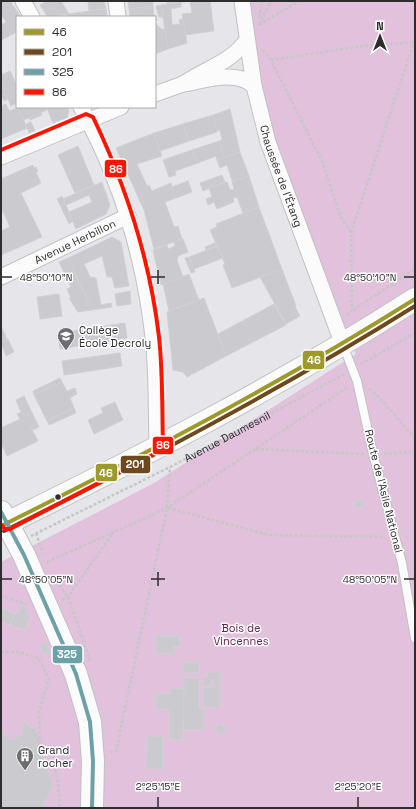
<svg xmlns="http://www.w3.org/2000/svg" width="416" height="809" font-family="'Space Grotesk',sans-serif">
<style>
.green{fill:#e1c1dc}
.building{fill:#cbcbcf;stroke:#d1d1d5}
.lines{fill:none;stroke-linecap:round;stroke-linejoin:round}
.lane-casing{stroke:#c1c2c2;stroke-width:10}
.street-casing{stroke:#c1c2c2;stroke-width:17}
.secondary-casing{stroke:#c1c2c2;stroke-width:24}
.path{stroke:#c7c7c7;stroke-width:2.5;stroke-dasharray:3 2;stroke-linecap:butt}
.lane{stroke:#fbfbfc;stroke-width:8}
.street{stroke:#fbfbfc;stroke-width:15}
.secondary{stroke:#fbfbfc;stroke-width:22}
.bus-1-casing{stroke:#fff;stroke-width:7}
.bus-2-casing{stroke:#fff;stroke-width:7}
.bus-3-casing{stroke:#fff;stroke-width:7}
.bus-4-casing{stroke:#fff;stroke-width:7}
.bus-1{stroke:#9d9a2b;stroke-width:4}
.bus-2{stroke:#6e491e;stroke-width:4}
.bus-3{stroke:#6ca1aa;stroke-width:4}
.bus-4{stroke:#ff1400;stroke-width:4}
.ticks{fill:none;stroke:#2d2d2d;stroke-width:1.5}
.bus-dot{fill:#2d2d2d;stroke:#fff;stroke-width:1.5}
.labels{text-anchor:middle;stroke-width:3;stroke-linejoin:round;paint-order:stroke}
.street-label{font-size:11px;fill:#2d2d2d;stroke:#fff}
.poi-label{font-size:11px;fill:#2d2d2d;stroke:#fff;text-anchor:start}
.park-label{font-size:11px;fill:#66224e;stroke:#fff}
.ticks-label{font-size:10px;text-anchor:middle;fill:#2d2d2d;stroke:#fff;stroke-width:3;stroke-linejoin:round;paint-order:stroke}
.line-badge{stroke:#fff;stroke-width:1.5}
.badge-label{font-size:11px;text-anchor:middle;font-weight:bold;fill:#fff}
</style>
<rect width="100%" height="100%" fill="#e5e5ea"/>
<path class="green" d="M250,1h165v807h-414v-246l153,-79 202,-129 -17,-37 -63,-170 -17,-75z"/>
<g class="building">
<path d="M1,1h9l-9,7z"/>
<path d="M10,1l11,16h-4v15l-16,8v-15l5,-3 -5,-8v-6z"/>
<path d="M47,1h14l8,13 -21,3 -8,-12z"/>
<path d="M88,1h16l2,8 -17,2z"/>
<path d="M128,1h25v5l-24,3z"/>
<path d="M167,1h24l-24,3z"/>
<path d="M190,1h20l4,30 -29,4 -3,-21 10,-1z"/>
<path d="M181,2v5l-10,2 1,14v2l8,-1 -1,-4 4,-1 4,24 -19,6 -7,-44z"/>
<path d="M161,5l2,12h-4l-3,-11z"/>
<path d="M153,6l1,11h-24l-1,-8z"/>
<path d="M106,9l1,8h-40v-3z"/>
<path d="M155,23l6,6h4l3,20 -13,5z"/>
<path d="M10,71l7,15v17l-6,3 -3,-7 -4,2 -3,-8v-3l2,-1 -2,-14z"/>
<path d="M6,104l3,7 9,-3 9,20 -26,11v-33z"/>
<path d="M46,107l1,3 -23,10 -6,-12z"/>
<path d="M50,107h17l2,4 -2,7 -14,5 -6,-15z"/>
<path d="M230,109l10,43 -16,6 -5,-17 3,-1 -2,-10 -3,1 -4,-16z"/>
<path d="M41,113l1,2 -12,5 -1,-2z"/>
<path d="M213,115l4,17 -28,9 -6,-17z"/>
<path d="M31,122l4,9 -6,2 -3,-9z"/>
<path d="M183,124l6,17 -29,10 -6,-18z"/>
<path d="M154,133l8,23 -25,8 10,22 2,-1 3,6 19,-8 5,15 -11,4 9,25 4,-1 4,13 -28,10 -10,-39 -28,-62z"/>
<path d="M219,141l5,17 -7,2 -1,-4 -18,7 -6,-13z"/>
<path d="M78,146l16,39 -19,8 -17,-38z"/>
<path d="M192,150l6,13 -23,8 1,4 -7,2 -6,-17z"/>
<path d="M240,152l9,24 -17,5 -5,-16 -7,3 -3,-8z"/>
<path d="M33,165l1,3 2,-1 2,4 -2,1 5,11 -20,10 21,44 -41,18v-24l9,-4 -9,-20v-28z"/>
<path d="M222,175l3,7 -22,9 -3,-8z"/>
<path d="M249,176l10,31 -16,6 -6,-16 -4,1 1,4 -17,7 -3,-7 -6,3 -2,-6 6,-2 -3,-9 18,-6 3,8 4,-1 -2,-8z"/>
<path d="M188,181l4,11 -16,6 -4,-11z"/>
<path d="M102,182l8,23 -4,9 -30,15 -7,-17 23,-10 -3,-7 -23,10 -3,-6z"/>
<path d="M62,196l11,25 -4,3 -12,-25z"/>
<path d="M259,207l23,62 -50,19 -9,-23 2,-1 -15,-34 7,-3 -1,-3z"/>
<path d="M112,237l9,5 8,44 -14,2 -3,-11h-5l-5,-21 -18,8 6,13 6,1 5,27 10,-2 1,4 -20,3 -24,-52z"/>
<path d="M183,239l5,13 -10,4 -1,4 6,17 -22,8 -8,-35 14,-5 1,4 7,-3 -1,-4z"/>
<path d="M215,243l1,3 -10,4 -1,-3z"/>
<path d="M218,246l5,12 -29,11 -5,-12z"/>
<path d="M189,257l6,15 -4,1 -6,-15z"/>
<path d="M68,258l24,52 -14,2 -9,-14h2l-4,-9 4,-2 -12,-25z"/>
<path d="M282,269l14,37 -1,1 5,9 -14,8 -26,-47z"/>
<path d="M189,274l10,26 -30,11 -6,-27z"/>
<path d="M130,291l1,13 -14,2 -2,-12z"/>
<path d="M59,294l3,22 -22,3 -3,-22z"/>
<path d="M204,298l22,58 -39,21 -4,-5 -10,-2 -6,-58z"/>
<path d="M274,304l12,21 -60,31 -8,-22z"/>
<path d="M125,323l2,15 -67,11 -2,-16z"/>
<path d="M2,328l5,11 -6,3v-13z"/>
<path d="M8,339l6,13 -8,4 -5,-14z"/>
<path d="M120,353l2,13 -58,9 -2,-14z"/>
<path d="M60,378l2,4 -28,13 -1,-4z"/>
<path d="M62,382l5,9 8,-3 2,6 -7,4 4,10 -27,13 -13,-26z"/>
<path d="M24,396l13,27 -7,3 8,15 -31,15 -6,-13v-15l19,-9 -3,-5 4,-2 -5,-12z"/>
<path d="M115,402l8,18 -29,14 -6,-14 15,-7 -2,-5z"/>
<path d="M74,408l2,5 -27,12 -2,-4z"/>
<path d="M37,423l2,4 -6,3 -3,-4z"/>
<path d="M363,500l1,7 -8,1 -1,-6z"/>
<path d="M22,606l5,1 1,8 2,1 -5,14 -15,-5 4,-12 3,1z"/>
<path d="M1,608l13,5 -4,12 -9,-4z"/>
<path d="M156,636h23l2,10 -8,1 2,7 -19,-1z"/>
<path d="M46,642l5,10 -8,3 -3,-10z"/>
<path d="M183,662l16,1v10h-16z"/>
<path d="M207,672h13v36l-17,-1v-20h12l-1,-7h-3v6h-8v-9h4z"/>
<path d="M184,678h15v31h5v21h-21z"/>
<path d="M170,688h14l-1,52 -14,-1v-29l-13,-1v-16l14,1z"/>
<path d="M24,722l11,8 18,55 -11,23h-41v-78l9,10 11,-5z"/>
<path d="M220,724l5,3v5l-4,3 -5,-3v-5z"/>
<path d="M147,736h16v33l-17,-1z"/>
</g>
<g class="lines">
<defs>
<path id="lane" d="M343,345l14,36 16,73 29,109 13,75"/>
<g id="street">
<path d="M23,1l9,16"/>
<path d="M116,1l2,16"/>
<path id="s2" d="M242,1l12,85 14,56 75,203"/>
<path d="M247,40c-18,24 -41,28 -64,44 21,-3 53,-15 71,2"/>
<path d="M155,94l28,-10"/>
<path d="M81,107c39,71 63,150 72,230 4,36 3,73 4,109"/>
<path d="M1,157l120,-50"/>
<path id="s3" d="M1,277l127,-61"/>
</g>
<g id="secondary">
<path d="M1,512l23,43 52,119 14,48 3,39 -1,47"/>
<path d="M1,526c141,-69 282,-142 414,-227"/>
</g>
</defs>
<use href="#lane" class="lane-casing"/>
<use href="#street" class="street-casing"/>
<use href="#secondary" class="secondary-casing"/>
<g class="path">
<path d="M259,18l3,-17"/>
<path d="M259,24l12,-23"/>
<path d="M259,25l40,-24"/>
<path d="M263,50l8,10 51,101 18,54 11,18 1,77 -5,6"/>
<path d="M271,60l92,-14 52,-4"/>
<path d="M351,233l64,-195"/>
<path d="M353,310l62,-41"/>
<path d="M361,364l54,-31"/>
<path d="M369,389l6,4 40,45"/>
<path d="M256,449l107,5"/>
<path d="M384,454l31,-2"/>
<path d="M168,508l101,27 116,2"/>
<path d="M36,533l7,20"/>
<path id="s1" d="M31,536l139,-69 175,-93"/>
<path d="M47,562l120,-54 181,-121"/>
<path d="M1,563v45"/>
<path d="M56,581l12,16 22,63"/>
<path d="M1,596l26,8"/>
<path d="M62,600l6,-3 44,-63"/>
<path d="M1,652h19l18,6 11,21 -10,33 1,31 12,9 6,30 2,26"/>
<path d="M33,729l6,12"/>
<path d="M110,752l6,-1 51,-243 3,-41"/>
</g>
<use href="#lane" class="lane"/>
<use href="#street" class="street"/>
<use href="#secondary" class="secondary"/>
<defs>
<path id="bus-1" d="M1,526c141,-70 280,-143 414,-227"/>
<path id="bus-2" d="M4,531c140,-69 278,-142 411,-225"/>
<path id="bus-3" d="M1,512l23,43 52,119 14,48 3,39 -1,47"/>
<path id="bus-4" d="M1,150l85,-36 7,3c33,69 57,143 66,220 4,36 3,73 4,109l-3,5 -150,78h-5l-4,-4"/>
</defs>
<use href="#bus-1" class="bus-1-casing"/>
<use href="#bus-2" class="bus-2-casing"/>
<use href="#bus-3" class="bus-3-casing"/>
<use href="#bus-4" class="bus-4-casing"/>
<use href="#bus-1" class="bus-1"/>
<use href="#bus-2" class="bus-2"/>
<use href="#bus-3" class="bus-3"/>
<use href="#bus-4" class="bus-4"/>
</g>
<path class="ticks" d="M158,270v14M2,277h10M151,277h14M404,277h10M158,572v14M2,579h10M151,579h14M404,579h10M158,797v10M358,797v10"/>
<defs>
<symbol id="school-pin" viewBox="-11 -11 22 30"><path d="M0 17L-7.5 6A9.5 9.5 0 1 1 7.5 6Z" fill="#6d6d6f" stroke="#fff"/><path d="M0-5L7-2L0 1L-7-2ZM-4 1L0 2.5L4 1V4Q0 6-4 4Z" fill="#fff"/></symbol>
<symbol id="building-pin" viewBox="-11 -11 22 30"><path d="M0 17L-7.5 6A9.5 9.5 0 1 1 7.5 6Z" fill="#6d6d6f" stroke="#fff"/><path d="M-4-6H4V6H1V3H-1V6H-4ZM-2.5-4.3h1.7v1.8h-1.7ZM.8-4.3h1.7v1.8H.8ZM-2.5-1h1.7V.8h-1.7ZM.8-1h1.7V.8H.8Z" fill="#fff"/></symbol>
</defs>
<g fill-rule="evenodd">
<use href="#school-pin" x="56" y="326" width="20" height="27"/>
<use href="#building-pin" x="15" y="746" width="20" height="27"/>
</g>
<circle class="bus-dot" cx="58" cy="497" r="3.5"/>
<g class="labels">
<g class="street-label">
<text dy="4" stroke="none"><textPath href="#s2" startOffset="180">Chaussée de l'Étang</textPath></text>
<text dy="4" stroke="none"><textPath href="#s3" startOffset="82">Avenue Herbillon</textPath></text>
<text dy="4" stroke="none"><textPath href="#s1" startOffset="220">Avenue Daumesnil</textPath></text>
<text transform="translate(384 491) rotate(76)" y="4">Route de l'Asile National</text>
</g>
<g class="poi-label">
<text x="79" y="334">Collège<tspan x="79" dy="13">École Decroly</tspan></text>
<text x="38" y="754">Grand<tspan x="38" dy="13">rocher</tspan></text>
</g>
<g class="park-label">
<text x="241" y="632">Bois de<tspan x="241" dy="13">Vincennes</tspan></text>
</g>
</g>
<g class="ticks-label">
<text x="46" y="281">48°50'10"N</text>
<text x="370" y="281">48°50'10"N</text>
<text x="46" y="583">48°50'05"N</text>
<text x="370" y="583">48°50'05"N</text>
<text x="158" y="790">2°25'15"E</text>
<text x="358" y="790">2°25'20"E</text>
</g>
<g class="line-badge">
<rect x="104" y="159" width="23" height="19" rx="4" fill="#ff1400"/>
<rect x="302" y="350" width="23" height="20" rx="4" fill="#9d9a2b"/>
<rect x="152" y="436" width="22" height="19" rx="4" fill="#ff1400"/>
<rect x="120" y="455" width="31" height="19" rx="4" fill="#6e491e"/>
<rect x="95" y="463" width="23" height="19" rx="4" fill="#9d9a2b"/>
<rect x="52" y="645" width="31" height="19" rx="4" fill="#6ca1aa"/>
</g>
<g class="badge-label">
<text x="116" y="173">86</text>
<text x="314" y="364">46</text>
<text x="163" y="449">86</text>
<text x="135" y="468">201</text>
<text x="106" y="477">46</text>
<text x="67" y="658">325</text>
</g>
<rect width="416" height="809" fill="none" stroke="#2d2d2d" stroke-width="4"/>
<rect x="16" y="16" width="140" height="92" fill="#ffffff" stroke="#ababab"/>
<rect x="24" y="29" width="20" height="6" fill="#9d9a2b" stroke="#ababab"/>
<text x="52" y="36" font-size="12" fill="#2d2d2d">46</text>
<rect x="24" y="49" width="20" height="6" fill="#6e491e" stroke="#ababab"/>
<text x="52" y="56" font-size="12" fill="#2d2d2d">201</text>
<rect x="24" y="69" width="20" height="6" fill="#6ca1aa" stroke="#ababab"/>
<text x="52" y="76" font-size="12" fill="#2d2d2d">325</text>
<rect x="24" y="89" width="20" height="6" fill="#ff1400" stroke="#ababab"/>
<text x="52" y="96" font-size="12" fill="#2d2d2d">86</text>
<g transform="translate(380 36)" stroke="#ffffff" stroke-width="3" paint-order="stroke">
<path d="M0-3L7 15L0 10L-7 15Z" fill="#2d2d2d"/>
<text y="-6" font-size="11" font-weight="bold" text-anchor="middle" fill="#2d2d2d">N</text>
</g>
</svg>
